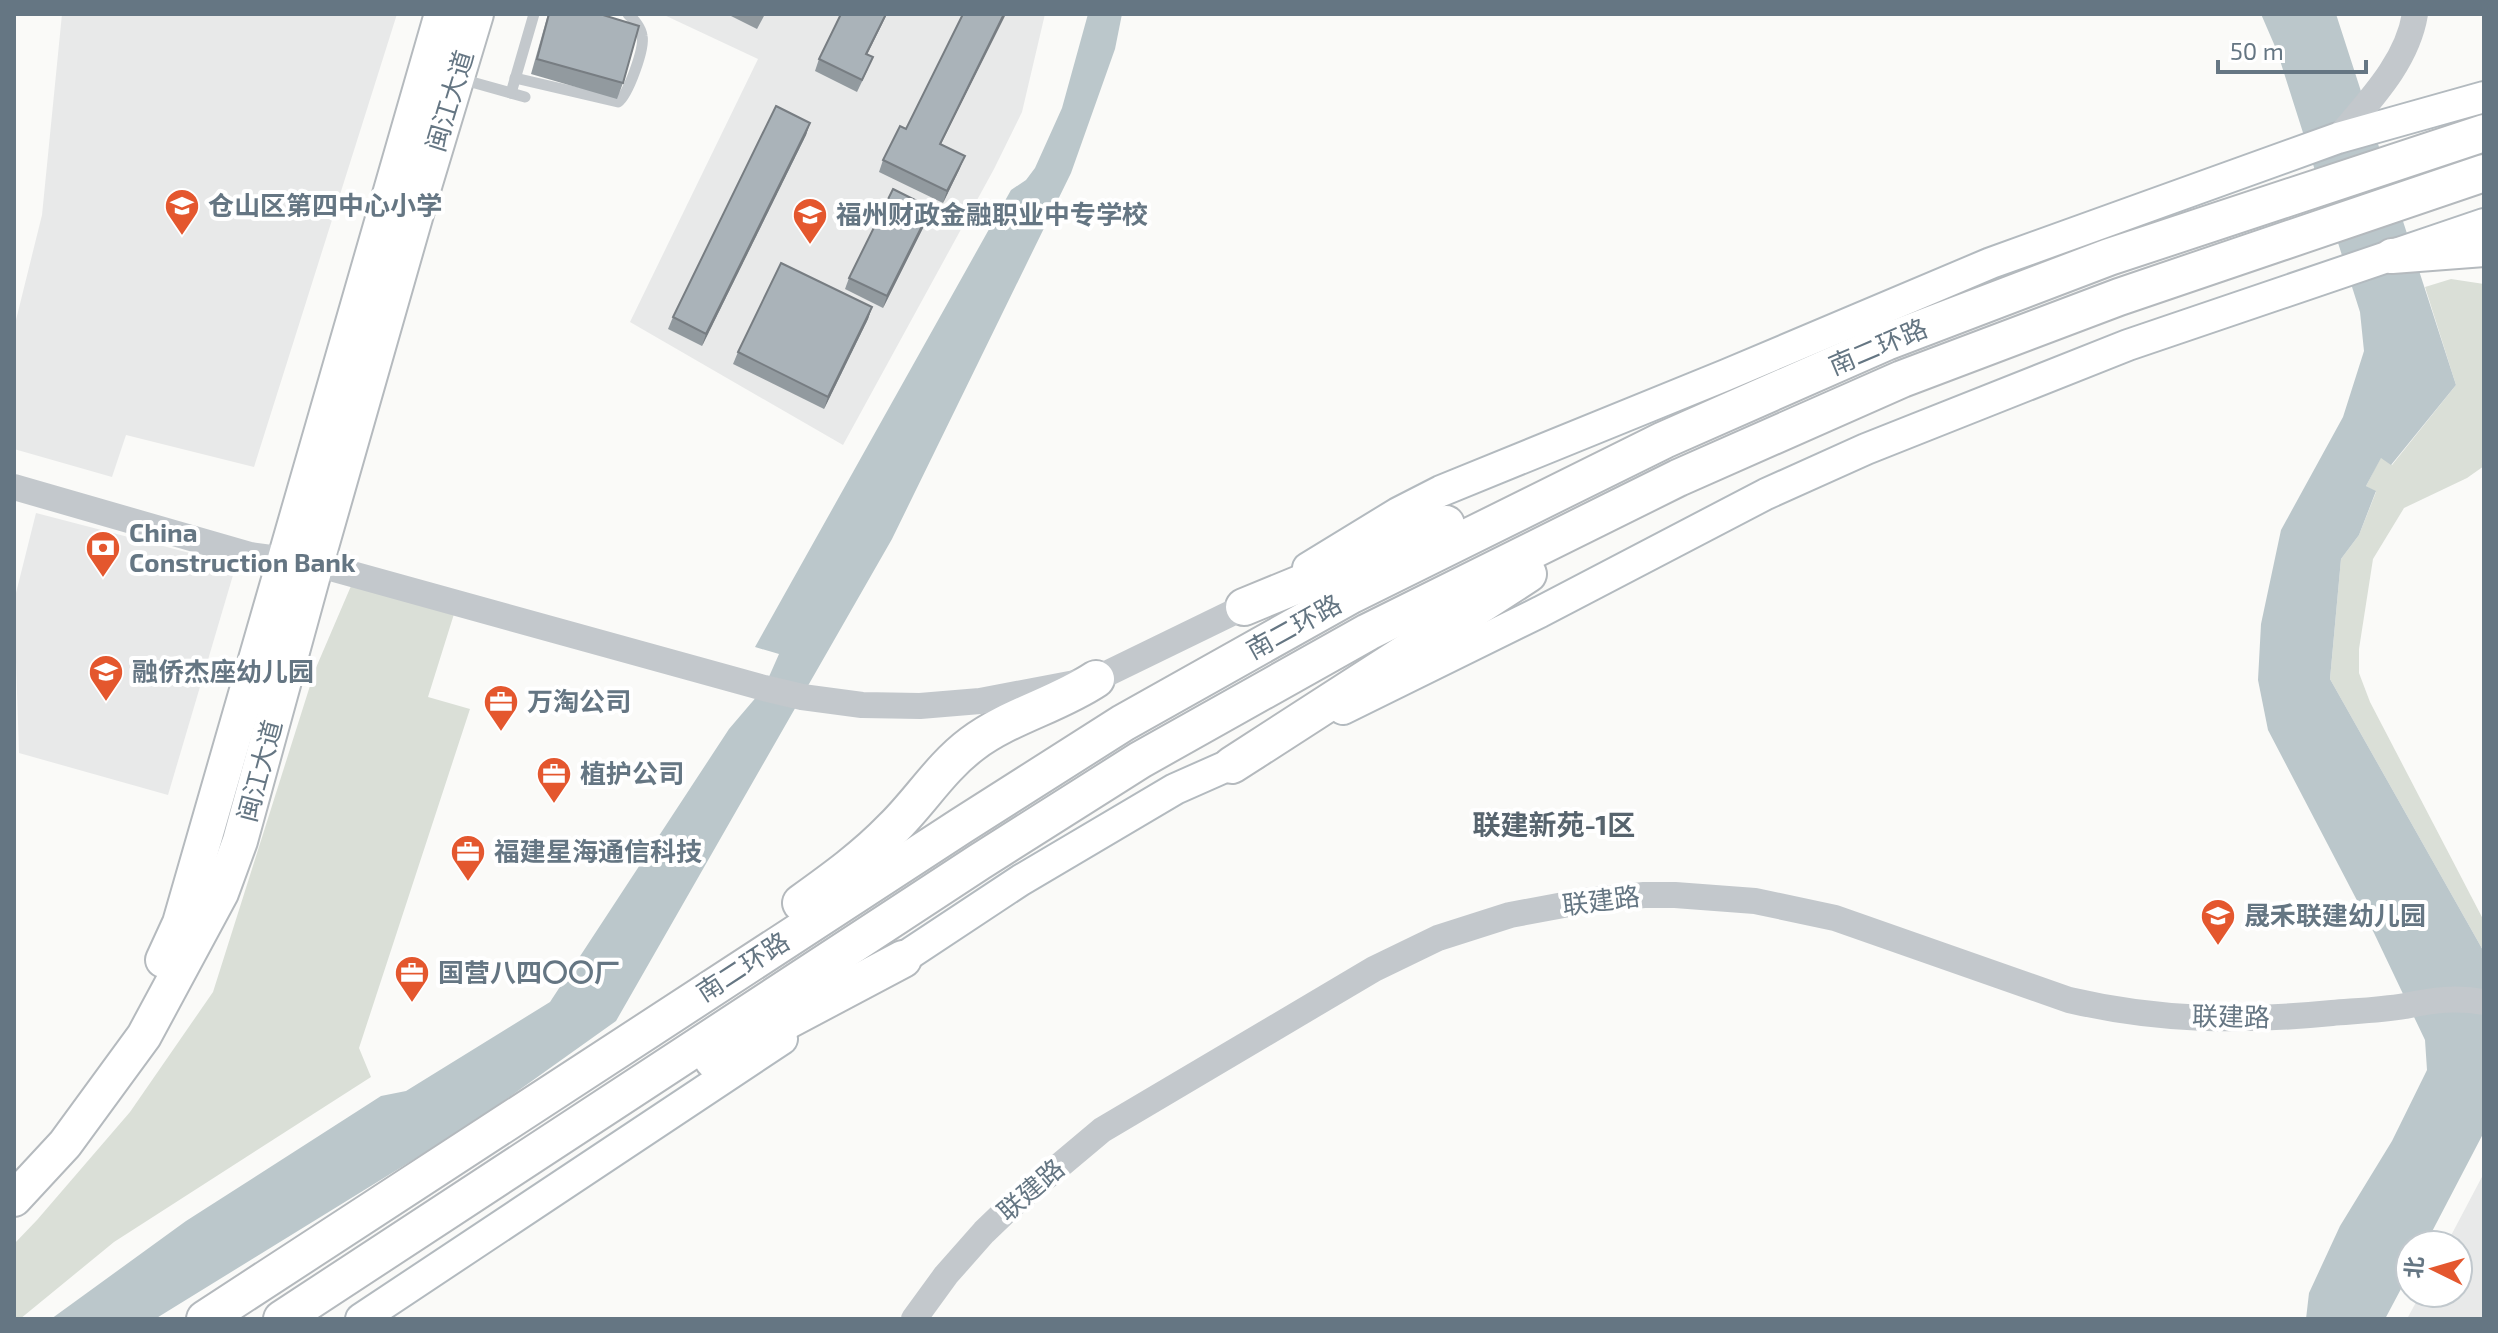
<svg xmlns="http://www.w3.org/2000/svg" width="2498" height="1333" font-family="'Exo 2','Noto Sans SC',sans-serif">
<style>
.built{fill:#e8e9e9}
.green{fill:#dadfd7}
.water{fill:#bbc7cb}
.lines{fill:none;stroke-linecap:round;stroke-linejoin:round}
.secondary-casing{stroke:#b3babf;stroke-width:34}
.primary-casing{stroke:#b5babe;stroke-width:38}
.trunk-casing{stroke:#b4b9bd;stroke-width:40}
.service{stroke:#c3c8cc;stroke-width:11}
.tertiary{stroke:#c3c8cc;stroke-width:26}
.secondary{stroke:#fff;stroke-width:30}
.primary{stroke:#fff;stroke-width:34}
.trunk{stroke:#fff;stroke-width:36}
.wall{fill:#929a9f}
.shaded-wall{fill:#777d82}
.building{fill:#aab3b9;stroke:#777d82;stroke-width:2}
.labels{text-anchor:middle;stroke-width:8;stroke-linejoin:round;paint-order:stroke}
.street-label{font-size:26px;fill:#657683;stroke:#fff}
.poi-label{font-size:26px;font-weight:bold;fill:#657683;stroke:#fff;text-anchor:start}
.neighbourhood-label{font-size:28px;font-weight:bold;fill:#57646e;stroke:#fff}
</style>
<rect width="100%" height="100%" fill="#fafaf8"/>
<g class="built">
<path d="M62,14h335l-143,453 -128,-32 -14,42 -98,-28v-121l28,-113z"/>
<path d="M662,14h383l-23,98 -28,57 -151,276 -213,-123 128,-263z"/>
<path d="M36,513l200,52 -68,230 -149,-42 -5,-152z"/>
<path d="M2484,1173v146h-77l14,-26h37v-48h-12z"/>
</g>
<g class="green">
<path d="M2451,279l33,5v182l-17,12 -63,30 -31,51 -14,90v24l11,29 114,219v31l-154,-273 11,-120 18,-24 17,-43 -10,-6 15,-29 11,8 64,-80 -31,-98z"/>
<path d="M351,586l103,28 -26,83 42,12 -111,339 12,29 -257,165 -94,77h-6v-75l23,-24 93,-108 83,-120 102,-322z"/>
</g>
<g class="water">
<path d="M1088,14h34l-7,35 -44,124 -179,366 -276,482 -143,102 -318,196h-104l135,-98 195,-125 25,-5 144,-89 179,-273 35,-41 15,-34 -24,-7 256,-457 15,-10 9,-12 27,-60z"/>
<path d="M2261,14h75l120,371 -65,80 -10,-7 -15,28 10,5 -17,44 -18,24 -11,120 154,273v180l-59,113h-15v27l-25,47h-79l3,-26 31,-67 52,-85 35,-71 -2,-30 -51,-107 -106,-203 -10,-50 3,-56 20,-94 62,-113 21,-66 -4,-39 -83,-261z"/>
</g>
<g class="lines">
<defs>
<g id="secondary">
<path d="M1308,568l90,-55 43,-22 285,-116 265,-112 347,-125 146,-41"/>
<path d="M1343,709l197,-97 226,-118 100,-45 262,-104 356,-121"/>
<path d="M885,970l136,-90 154,-91 79,-35"/>
<path d="M361,1319l421,-280"/>
</g>
<g id="primary">
<path d="M2392,256l92,-7"/>
<path d="M163,960l17,-37 262,-909"/>
<path d="M14,1199l51,-55 79,-108 77,-143 19,-52 76,-277 106,-371 54,-179"/>
</g>
<g id="trunk">
<path d="M1244,607l202,-83"/>
<path d="M1232,765l296,-191"/>
<path d="M801,903c32,-23 64,-46 91,-74 28,-27 48,-61 80,-85 37,-28 85,-39 124,-65"/>
<path d="M713,1060l190,-101"/>
<path d="M205,1319l756,-493 162,-103 228,-128 313,-155 222,-98 223,-85 375,-124"/>
<path d="M282,1319l697,-457 161,-102 228,-128 310,-154 224,-99 217,-82 365,-124"/>
</g>
</defs>
<use href="#secondary" class="secondary-casing"/>
<use href="#primary" class="primary-casing"/>
<use href="#trunk" class="trunk-casing"/>
<g class="service">
<path d="M515,78l103,24c10,-7 27,-54 24,-66 -1,-9 -8,-16 -14,-22"/>
<path d="M461,79l64,18"/>
<path d="M511,93l23,-79"/>
</g>
<g class="tertiary">
<path d="M2338,138c31,-37 69,-75 77,-124"/>
<path d="M14,487l236,68 66,9 448,124 38,9 60,8 58,1 60,-5 116,-22 148,-72"/>
<path d="M914,1319l32,-44 38,-43 25,-24 93,-78 272,-161 64,-31 72,-23 75,-14 59,-6h31l80,6 80,17 234,82c90,21 171,22 263,13 24,-2 49,-3 73,-7 28,-6 51,-9 79,-4"/>
</g>
<use href="#secondary" class="secondary"/>
<use href="#primary" class="primary"/>
<use href="#trunk" class="trunk"/>
</g>
<g class="wall">
<path d="M548,14h55l20,69 -6,16 -86,-25z"/>
<path d="M727,14h38l-8,15z"/>
<path d="M867,54l1,15 -11,23 -42,-21 4,-12z"/>
<path d="M810,123l-4,12 -104,211 -34,-17 5,-12z"/>
<path d="M941,145l19,23 -17,35 -64,-31 4,-12z"/>
<path d="M927,220l-44,88 -38,-19 4,-11z"/>
<path d="M872,307l-4,12 -44,90 -91,-45 5,-12z"/>
</g>
<g class="shaded-wall">
<path d="M886,14h1l-25,51 4,-11z"/>
<path d="M1004,14h2l-71,142 5,-12z"/>
<path d="M810,123l-4,12 -104,211 4,-12z"/>
<path d="M965,156l-5,12 -17,35 4,-12z"/>
<path d="M931,208l-4,12 -44,88 4,-12z"/>
<path d="M872,307l-4,12 -44,90 4,-12z"/>
</g>
<g class="building">
<path d="M549,14h54v1l36,11 -16,57 -86,-24z"/>
<path d="M841,14h45l-20,40 7,3 -11,23 -43,-21z"/>
<path d="M963,14h41l-64,130 25,12 -18,35 -64,-31 17,-34 6,3z"/>
<path d="M776,106l34,17 -104,211 -33,-17z"/>
<path d="M893,189l38,19 -44,88 -38,-18z"/>
<path d="M781,263l91,44 -44,90 -90,-45z"/>
</g>
<defs>
<symbol id="school-pin" viewBox="-11 -11 22 30"><path d="M0 17L-7.5 6A9.5 9.5 0 1 1 7.5 6Z" fill="#e4572e" stroke="#fff"/><path d="M0-5L7-2L0 1L-7-2ZM-4 1L0 2.5L4 1V4Q0 6-4 4Z" fill="#fff"/></symbol>
<symbol id="bank-pin" viewBox="-11 -11 22 30"><path d="M0 17L-7.5 6A9.5 9.5 0 1 1 7.5 6Z" fill="#e4572e" stroke="#fff"/><path d="M-6-4H6V4H-6ZM0-2.3a2.3 2.3 0 1 0 0 4.6a2.3 2.3 0 1 0 0-4.6Z" fill="#fff"/></symbol>
<symbol id="office-pin" viewBox="-11 -11 22 30"><path d="M0 17L-7.5 6A9.5 9.5 0 1 1 7.5 6Z" fill="#e4572e" stroke="#fff"/><path d="M-6-3h4V-5.5h4V-3h4V5H-6ZM-1-4.5V-3h2v-1.5ZM-6 0V1H6V0Z" fill="#fff"/></symbol>
</defs>
<g fill-rule="evenodd">
<use href="#school-pin" x="162" y="186" width="40" height="54"/>
<use href="#school-pin" x="790" y="195" width="40" height="54"/>
<use href="#bank-pin" x="83" y="528" width="40" height="54"/>
<use href="#school-pin" x="86" y="652" width="40" height="54"/>
<use href="#office-pin" x="481" y="682" width="40" height="54"/>
<use href="#office-pin" x="534" y="754" width="40" height="54"/>
<use href="#office-pin" x="448" y="832" width="40" height="54"/>
<use href="#school-pin" x="2198" y="896" width="40" height="54"/>
<use href="#office-pin" x="392" y="953" width="40" height="54"/>
</g>
<g class="labels">
<g class="street-label">
<text transform="translate(450 101) rotate(-73)" y="9">闽江大道</text>
<text transform="translate(1878 347) rotate(-23)" y="9">南二环路</text>
<text transform="translate(1294 627) rotate(-29)" y="9">南二环路</text>
<text transform="translate(260 771) rotate(-75)" y="9">闽江大道</text>
<text transform="translate(1601 901) rotate(-7)" y="9">联建路</text>
<text transform="translate(743 967) rotate(-33)" y="9">南二环路</text>
<text transform="translate(2231 1017) rotate(1)" y="9">联建路</text>
<text transform="translate(1031 1190) rotate(-41)" y="9">联建路</text>
</g>
<g class="poi-label">
<text x="208" y="215">仓山区第四中心小学</text>
<text x="836" y="224">福州财政金融职业中专学校</text>
<text x="129" y="542">China<tspan x="129" dy="30">Construction Bank</tspan></text>
<text x="132" y="681">融侨杰座幼儿园</text>
<text x="527" y="711">万淘公司</text>
<text x="580" y="783">植护公司</text>
<text x="494" y="861">福建星海通信科技</text>
<text x="2244" y="925">晟禾联建幼儿园</text>
<text x="438" y="982">国营八四〇〇厂</text>
</g>
<g class="neighbourhood-label">
<text x="1554" y="835">联建新苑-1区</text>
</g>
</g>
<rect width="2498" height="1333" fill="none" stroke="#657683" stroke-width="32"/>
<g transform="translate(2434 1269) rotate(275)"><circle r="38" fill="#ffffff" stroke="#c1c8cd" stroke-width="2"/>
<path d="M0-6L14 30L0 20L-14 30Z" fill="#e4572e"/>
<text y="-12" font-size="22" font-weight="bold" text-anchor="middle" fill="#657683">北</text>
</g>
<path d="M2218 60v12h148v-12" fill="none" stroke="#657683" stroke-width="4"/>
<text x="2230" y="60" font-size="24" fill="#657683" stroke="#ffffff" stroke-width="6" paint-order="stroke">50 m</text>
</svg>
